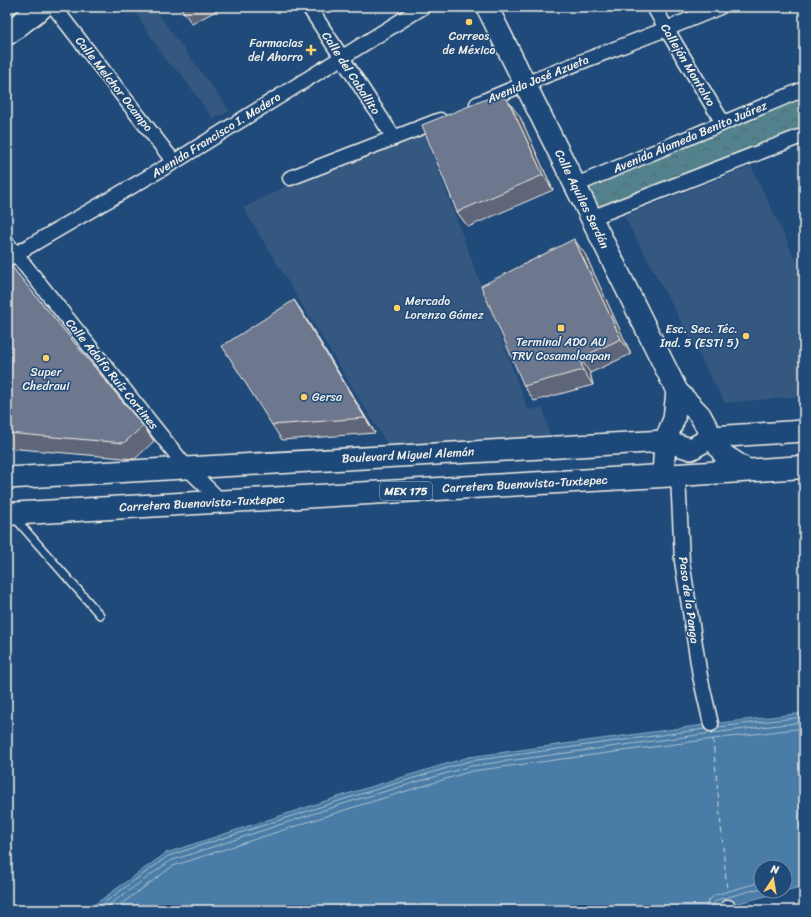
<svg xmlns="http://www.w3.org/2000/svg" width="811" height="917" font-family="Sriracha,sans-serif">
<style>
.built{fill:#365880}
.park{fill:url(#park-crowns);stroke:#a3baba}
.water{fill:#487ba6;stroke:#8daac0}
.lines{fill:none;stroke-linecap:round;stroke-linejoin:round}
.shore{stroke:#afc2ce;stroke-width:1}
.ferry{stroke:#dadfde;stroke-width:1;stroke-dasharray:5 4;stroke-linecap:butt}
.lane-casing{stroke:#f4f1e8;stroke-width:10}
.street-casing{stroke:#f4f1e8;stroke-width:17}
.secondary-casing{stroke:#f4f1e8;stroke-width:24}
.primary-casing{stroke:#f4f1e8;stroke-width:25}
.highway-casing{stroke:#f4f1e8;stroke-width:25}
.lane{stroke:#1f4a7a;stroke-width:7}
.street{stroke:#1f4a7a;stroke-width:14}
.secondary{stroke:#1f4a7a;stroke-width:21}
.primary{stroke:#1f4a7a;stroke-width:22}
.highway{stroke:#1f4a7a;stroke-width:22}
.wall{fill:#5e6679;stroke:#f4f1e8}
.shaded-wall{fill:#4c5363;stroke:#f4f1e8}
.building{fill:#6d778d;stroke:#f4f1e8}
.poi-dot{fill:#ffd166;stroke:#1f4a7a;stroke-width:1.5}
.labels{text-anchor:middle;stroke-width:3;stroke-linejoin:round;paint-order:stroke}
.shield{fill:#1f4a7a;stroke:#b4bfc7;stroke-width:1}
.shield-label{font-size:11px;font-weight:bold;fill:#f4f1e8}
.poi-label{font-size:12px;fill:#f4f1e8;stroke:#1f4a7a}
.street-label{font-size:12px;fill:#f4f1e8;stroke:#1f4a7a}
</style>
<defs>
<pattern id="park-crowns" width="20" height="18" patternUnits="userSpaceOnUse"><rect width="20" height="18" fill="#52828d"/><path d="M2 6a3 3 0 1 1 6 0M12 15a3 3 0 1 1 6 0" fill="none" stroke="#4e686d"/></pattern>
</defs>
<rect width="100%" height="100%" fill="#1f4a7a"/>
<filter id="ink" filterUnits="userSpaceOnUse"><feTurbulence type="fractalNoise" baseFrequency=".025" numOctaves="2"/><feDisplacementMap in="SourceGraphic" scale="8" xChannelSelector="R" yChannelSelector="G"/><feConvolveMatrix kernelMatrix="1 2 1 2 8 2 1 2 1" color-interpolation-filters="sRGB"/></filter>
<g filter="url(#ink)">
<g class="built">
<path d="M132,7h21l77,104 -17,8 -32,-45 -14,-12z"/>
<path d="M423,130l105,280 15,-2 7,28 -163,8 -144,-236 70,-35z"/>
<path d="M751,166l53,111v119l-79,7 -101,-187z"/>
</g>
<path class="park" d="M804,96v33l-208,81 -11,-23z"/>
<path class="water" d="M804,713v173l-19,5v-24h-24v24h24l-73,19h-625l79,-57 181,-59 122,-37 242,-33z"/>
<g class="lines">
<g class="shore">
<path d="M718,727l86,-10"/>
<path d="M94,910l74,-54 180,-58 122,-37 235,-32"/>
<path d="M102,910l68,-49 179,-59 122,-36 241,-33 92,-11"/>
<path d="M113,910l60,-44 178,-58 121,-37 241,-32 91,-11"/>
<path d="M706,910l2,-9 7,-6 46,-13"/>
<path d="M712,910l1,-6 4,-4 44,-12"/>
</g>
<path class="ferry" d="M712,730l16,170"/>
<defs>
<path id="lane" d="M14,517l86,98"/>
<g id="street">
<path d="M54,7l120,155"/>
<path d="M309,7l85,131"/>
<path d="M654,7l13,23 56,93"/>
<path d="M477,104c80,-35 163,-63 243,-97"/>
<path d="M290,178l150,-58"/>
<path d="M576,185l228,-96"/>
<path d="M591,218l213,-83"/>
<path d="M7,243l180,225 35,34"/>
<path d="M7,259l167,-97 249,-155"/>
<path d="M678,475l4,86 18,115 11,48"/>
<path d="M728,910v-3"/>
</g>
<g id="secondary">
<path d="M487,7l190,384 23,24 12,22 12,18 23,15"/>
<path d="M663,476l2,-35 9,-22 3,-28"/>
<path d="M7,478l658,-37 26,8 21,-12 92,-6"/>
</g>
<path id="primary" d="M7,514l671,-39 126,-8"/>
<path id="highway" d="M7,34l35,-27"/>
</defs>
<use href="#lane" class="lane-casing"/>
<use href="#street" class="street-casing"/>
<use href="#secondary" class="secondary-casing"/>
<use href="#primary" class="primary-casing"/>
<use href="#highway" class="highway-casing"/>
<use href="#lane" class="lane"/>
<use href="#street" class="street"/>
<use href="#secondary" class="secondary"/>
<use href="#primary" class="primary"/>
<use href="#highway" class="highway"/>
</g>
<g class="wall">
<path d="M180,7h43l-31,17z"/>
<path d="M520,117l33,73 -85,37 -11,-15z"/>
<path d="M585,254l46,100 -41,19 3,12 -59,16 -10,-15z"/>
<path d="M7,261l136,165 11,15 -19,18 -128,-11z"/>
<path d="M294,300l10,15 71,118 -93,7 -10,-15z"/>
</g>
<g class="shaded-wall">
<path d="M509,102l11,15 33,73 -10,-15z"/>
<path d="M574,239l11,15 46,100 -10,-15z"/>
<path d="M294,300l10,15 71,118 -10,-15z"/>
<path d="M580,358l10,15 3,12 -10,-15z"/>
</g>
<g class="building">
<path d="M180,7h5l-4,2z"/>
<path d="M494,96l9,1 6,5 34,73 -86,37 -35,-87z"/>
<path d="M574,239l47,100 -41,19 3,12 -59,16 -43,-100z"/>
<path d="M7,261l136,165 -19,17 -117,-10z"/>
<path d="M294,300l71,118 -93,7 -50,-79z"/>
</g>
</g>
<g class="poi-dot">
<circle cx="469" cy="22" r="4"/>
<path d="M309 44h4v4h4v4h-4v4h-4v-4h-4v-4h4z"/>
<circle cx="397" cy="308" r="4"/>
<rect x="557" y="324" width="8" height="8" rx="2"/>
<circle cx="746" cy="336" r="4"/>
<circle cx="46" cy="358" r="4"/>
<circle cx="304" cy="397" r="4"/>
</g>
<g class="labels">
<rect class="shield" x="380" y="482" width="52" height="18" rx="3"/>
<g class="shield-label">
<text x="406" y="495">MEX 175</text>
</g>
<g class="poi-label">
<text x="469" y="40">Correos<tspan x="469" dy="14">de México</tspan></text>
<text x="303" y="47" text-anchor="end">Farmacias<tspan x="303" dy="14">del Ahorro</tspan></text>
<text x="405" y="305" text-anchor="start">Mercado<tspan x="405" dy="14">Lorenzo Gómez</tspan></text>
<text x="738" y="333" text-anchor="end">Esc. Sec. Téc.<tspan x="738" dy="14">Ind. 5 (ESTI 5)</tspan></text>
<text x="561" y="346">Terminal ADO AU<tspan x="561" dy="14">TRV Cosamaloapan</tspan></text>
<text x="46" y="376">Super<tspan x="46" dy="14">Chedraui</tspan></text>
<text x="312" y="401" text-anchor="start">Gersa</text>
</g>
<g class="street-label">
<text transform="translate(688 65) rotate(59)" y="4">Callejón Montalvo</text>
<text transform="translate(351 73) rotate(57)" y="4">Calle del Caballito</text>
<text transform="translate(538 79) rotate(-22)" y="4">Avenida José Azueta</text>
<text transform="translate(114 84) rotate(52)" y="4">Calle Melchor Ocampo</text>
<text transform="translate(216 135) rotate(-32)" y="4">Avenida Francisco I. Madero</text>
<text transform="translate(690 137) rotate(-23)" y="4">Avenida Alameda Benito Juárez</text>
<text transform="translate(582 199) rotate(64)" y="4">Calle Aquiles Serdán</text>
<text transform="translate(112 374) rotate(51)" y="4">Calle Adolfo Ruíz Cortines</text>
<text transform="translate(408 455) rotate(-3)" y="4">Boulevard Miguel Alemán</text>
<text transform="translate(525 484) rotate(-3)" y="4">Carretera Buenavista-Tuxtepec</text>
<text transform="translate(202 503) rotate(-3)" y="4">Carretera Buenavista-Tuxtepec</text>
<text transform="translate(689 600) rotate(82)" y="4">Paso de la Panga</text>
</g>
</g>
<rect width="811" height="917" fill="none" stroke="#1f4a7a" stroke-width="24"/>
<rect x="12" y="12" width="787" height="893" fill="none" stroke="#f4f1e8" stroke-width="1.5" filter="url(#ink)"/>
<g transform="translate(773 879) rotate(12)"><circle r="19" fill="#1f4a7a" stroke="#748da6"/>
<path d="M0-3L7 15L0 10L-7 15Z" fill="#ffd166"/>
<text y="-6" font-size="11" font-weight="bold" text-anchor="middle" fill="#f4f1e8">N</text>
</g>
</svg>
